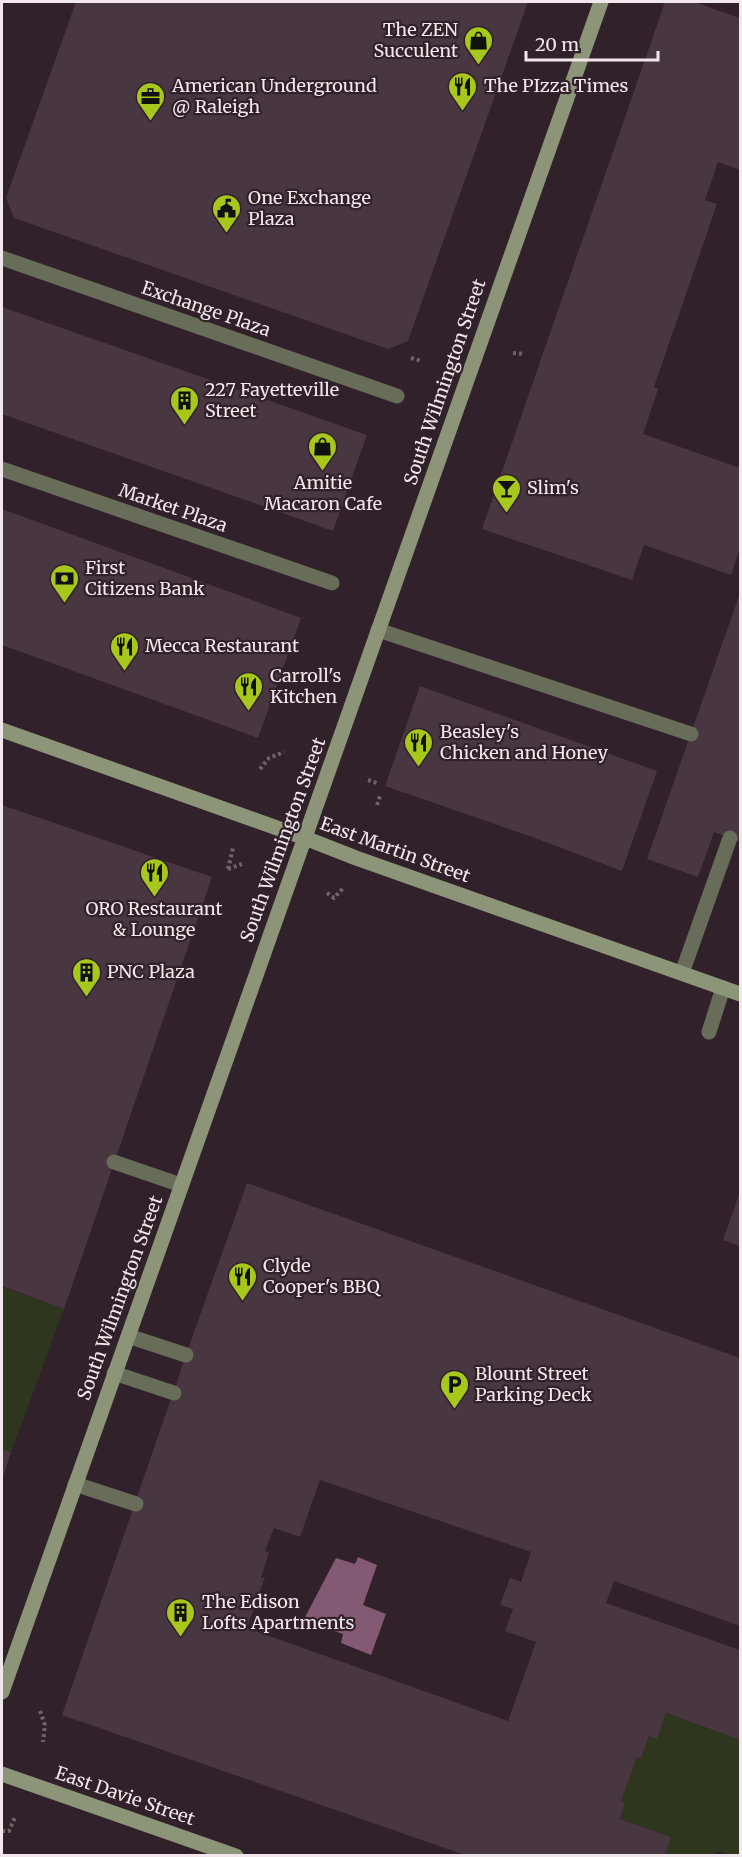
<svg xmlns="http://www.w3.org/2000/svg" width="742" height="1857" font-family="Merriweather,serif">
<style>
.green{fill:#2f361e}
.water{fill:#845973}
.building{fill:#483640;fill-rule:evenodd}
.lines{fill:none;stroke-linecap:round;stroke-linejoin:round}
.path{stroke:#72636b;stroke-width:4;stroke-dasharray:3 3;stroke-linecap:butt}
.lane{stroke:#686d5a;stroke-width:15}
.street{stroke:#686d5a;stroke-width:15}
.secondary{stroke:#8c9577;stroke-width:15}
.labels{text-anchor:middle;stroke-width:4.5;stroke-linejoin:round;paint-order:stroke}
.poi-label{font-size:18px;fill:#f2e7ed;stroke:#31212a;text-anchor:start}
.street-label{font-size:18px;fill:#f2e7ed;stroke:#31212a}
</style>
<rect width="100%" height="100%" fill="#31212a"/>
<g class="green">
<path d="M2,1287l62,22 -53,143 -9,-3z"/>
<path d="M666,1713l74,27v115h-9l-14,-4 -2,4h-50l6,-18 -51,-18 5,-17 -4,-1 16,-44 4,1 8,-22 8,2z"/>
</g>
<path class="water" d="M358,1557l19,8 -14,40 23,9 -15,41 -30,-12 2,-9 -40,-13 33,-63 19,6z"/>
<g class="building">
<path d="M76,2h452l-120,339 -20,8 -374,-131 -8,-20z"/>
<path d="M665,2h29l46,16v152l-22,-8 -13,38 12,4 -63,183 4,2 -15,45 97,34v80l-9,27 -87,-30 -12,35 -150,-51z"/>
<path d="M2,307l365,128 -34,96 -331,-117z"/>
<path d="M2,509l299,109 -43,120 -256,-93z"/>
<path d="M740,593v249l-26,-10 -16,45 -51,-18z"/>
<path d="M420,686l237,85 -35,100 -87,-33 -150,-52z"/>
<path d="M2,805l210,72 -148,432 -62,-23z"/>
<path d="M247,1183l493,175v268l-126,-45 -8,22 134,47v90l-74,-27 -9,26 -8,-3 -8,22 -4,-1 -16,44 4,1 -5,17 51,18 -6,19h-197l-406,-141 124,-360zM320,1480l211,72 -10,30 -11,-4 -10,27 13,4 -8,22 31,11 -28,79 -261,-93 18,-51 -4,1 8,-26 -4,-1 9,-23 26,9z"/>
<path d="M740,1192v54l-17,-6z"/>
<path d="M2,1449l9,3 -9,28z"/>
</g>
<g class="lines">
<g class="path">
<path d="M513,353l11,1"/>
<path d="M411,358l11,3"/>
<path d="M260,769l9,-11 15,-6"/>
<path d="M368,780l9,3"/>
<path d="M377,805l3,-9"/>
<path d="M228,869l5,-21"/>
<path d="M228,869l14,-5"/>
<path d="M327,893l7,5 10,-11"/>
<path d="M40,1711l5,14 -2,17"/>
<path d="M2,1831h7l6,-14"/>
</g>
<g class="lane">
<path d="M378,630l313,104"/>
<path d="M682,973l48,-135"/>
<path d="M709,1032l14,-44"/>
<path d="M114,1162l67,23"/>
<path d="M128,1336l58,19"/>
<path d="M114,1373l60,20"/>
<path d="M75,1484l61,20"/>
</g>
<g class="street">
<path d="M2,258l395,138"/>
<path d="M2,469l330,114"/>
</g>
<g class="secondary">
<path d="M2,730l303,108 51,20 384,136"/>
<path d="M2,1692l599,-1690"/>
<path d="M2,1774l234,82"/>
</g>
</g>
<defs>
<symbol id="shop-pin" viewBox="-11 -11 22 30"><path d="M0 17L-7.5 6A9.5 9.5 0 1 1 7.5 6Z" fill="#a8c71d" stroke="#31212a"/><path d="M-5-2.5h2.3a2.7 3.5 0 0 1 5.4 0H5L5.5 6h-11ZM-1.5-2.5h3a1.5 2.3 0 0 0-3 0Z" fill="#111"/></symbol>
<symbol id="restaurant-pin" viewBox="-11 -11 22 30"><path d="M0 17L-7.5 6A9.5 9.5 0 1 1 7.5 6Z" fill="#a8c71d" stroke="#31212a"/><path d="M-5-6h1v4h1v-4h1v4h1v-4h1v5L-1.5 .5V6h-2V.5L-5-1ZM5-6V6H3V1.5H1.5Q1.5-4 5-6Z" fill="#111"/></symbol>
<symbol id="office-pin" viewBox="-11 -11 22 30"><path d="M0 17L-7.5 6A9.5 9.5 0 1 1 7.5 6Z" fill="#a8c71d" stroke="#31212a"/><path d="M-6-3h4V-5.5h4V-3h4V5H-6ZM-1-4.5V-3h2v-1.5ZM-6 0V1H6V0Z" fill="#111"/></symbol>
<symbol id="civic-pin" viewBox="-11 -11 22 30"><path d="M0 17L-7.5 6A9.5 9.5 0 1 1 7.5 6Z" fill="#a8c71d" stroke="#31212a"/><path d="M-.6-6.5H3V-4.5H.6V-3L4-1V1h2V6H-6V1h2V-1L-.6-3ZM-1.2 2.5V6h2.4V2.5Z" fill="#111"/></symbol>
<symbol id="building-pin" viewBox="-11 -11 22 30"><path d="M0 17L-7.5 6A9.5 9.5 0 1 1 7.5 6Z" fill="#a8c71d" stroke="#31212a"/><path d="M-4-6H4V6H1V3H-1V6H-4ZM-2.5-4.3h1.7v1.8h-1.7ZM.8-4.3h1.7v1.8H.8ZM-2.5-1h1.7V.8h-1.7ZM.8-1h1.7V.8H.8Z" fill="#111"/></symbol>
<symbol id="bar-pin" viewBox="-11 -11 22 30"><path d="M0 17L-7.5 6A9.5 9.5 0 1 1 7.5 6Z" fill="#a8c71d" stroke="#31212a"/><path d="M-6-5H6L.8 .8V4.5H3.5V6h-7V4.5H-.8V.8Z" fill="#111"/></symbol>
<symbol id="bank-pin" viewBox="-11 -11 22 30"><path d="M0 17L-7.5 6A9.5 9.5 0 1 1 7.5 6Z" fill="#a8c71d" stroke="#31212a"/><path d="M-6-4H6V4H-6ZM0-2.3a2.3 2.3 0 1 0 0 4.6a2.3 2.3 0 1 0 0-4.6Z" fill="#111"/></symbol>
<symbol id="parking-pin" viewBox="-11 -11 22 30"><path d="M0 17L-7.5 6A9.5 9.5 0 1 1 7.5 6Z" fill="#a8c71d" stroke="#31212a"/><path d="M-3.5-5.5H1a3.5 3.5 0 0 1 0 7H-1V5.5H-3.5ZM-1-3.4V-.6H.8a1.4 1.4 0 0 0 0-2.8Z" fill="#111"/></symbol>
</defs>
<g fill-rule="evenodd">
<use href="#shop-pin" x="462" y="24" width="33" height="45"/>
<use href="#restaurant-pin" x="446" y="70" width="33" height="45"/>
<use href="#office-pin" x="134" y="80" width="33" height="45"/>
<use href="#civic-pin" x="210" y="192" width="33" height="45"/>
<use href="#building-pin" x="168" y="384" width="33" height="45"/>
<use href="#shop-pin" x="306" y="430" width="33" height="45"/>
<use href="#bar-pin" x="490" y="472" width="33" height="45"/>
<use href="#bank-pin" x="48" y="562" width="33" height="45"/>
<use href="#restaurant-pin" x="108" y="630" width="33" height="45"/>
<use href="#restaurant-pin" x="232" y="670" width="33" height="45"/>
<use href="#restaurant-pin" x="402" y="726" width="33" height="45"/>
<use href="#restaurant-pin" x="138" y="856" width="33" height="45"/>
<use href="#building-pin" x="70" y="956" width="33" height="45"/>
<use href="#restaurant-pin" x="226" y="1260" width="33" height="45"/>
<use href="#parking-pin" x="438" y="1368" width="33" height="45"/>
<use href="#building-pin" x="164" y="1596" width="33" height="45"/>
</g>
<g class="labels">
<g class="poi-label">
<text x="458" y="36" text-anchor="end">The ZEN<tspan x="458" dy="21">Succulent</tspan></text>
<text x="172" y="92">American Underground<tspan x="172" dy="21">@ Raleigh</tspan></text>
<text x="484" y="92">The PIzza Times</text>
<text x="248" y="204">One Exchange<tspan x="248" dy="21">Plaza</tspan></text>
<text x="205" y="396">227 Fayetteville<tspan x="205" dy="21">Street</tspan></text>
<text x="323" y="489" text-anchor="middle">Amitie<tspan x="323" dy="21">Macaron Cafe</tspan></text>
<text x="527" y="494">Slim's</text>
<text x="85" y="574">First<tspan x="85" dy="21">Citizens Bank</tspan></text>
<text x="145" y="652">Mecca Restaurant</text>
<text x="270" y="682">Carroll's<tspan x="270" dy="21">Kitchen</tspan></text>
<text x="440" y="738">Beasley's<tspan x="440" dy="21">Chicken and Honey</tspan></text>
<text x="154" y="915" text-anchor="middle">ORO Restaurant<tspan x="154" dy="21">&amp; Lounge</tspan></text>
<text x="107" y="978">PNC Plaza</text>
<text x="263" y="1272">Clyde<tspan x="263" dy="21">Cooper's BBQ</tspan></text>
<text x="475" y="1380">Blount Street<tspan x="475" dy="21">Parking Deck</tspan></text>
<text x="202" y="1608">The Edison<tspan x="202" dy="21">Lofts Apartments</tspan></text>
</g>
<g class="street-label">
<text transform="translate(206 309) rotate(19)" y="6">Exchange Plaza</text>
<text transform="translate(445 382) rotate(-71)" y="6">South Wilmington Street</text>
<text transform="translate(173 508) rotate(19)" y="6">Market Plaza</text>
<text transform="translate(283 840) rotate(-70)" y="6">South Wilmington Street</text>
<text transform="translate(395 850) rotate(20)" y="6">East Martin Street</text>
<text transform="translate(120 1298) rotate(-70)" y="6">South Wilmington Street</text>
<text transform="translate(125 1796) rotate(19)" y="6">East Davie Street</text>
</g>
</g>
<rect width="742" height="1857" fill="none" stroke="#f2e7ed" stroke-width="6"/>
<path d="M526 51v9h132v-9" fill="none" stroke="#f2e7ed" stroke-width="3"/>
<text x="535" y="51" font-size="18" fill="#f2e7ed" stroke="#31212a" stroke-width="4.5" paint-order="stroke">20 m</text>
</svg>
